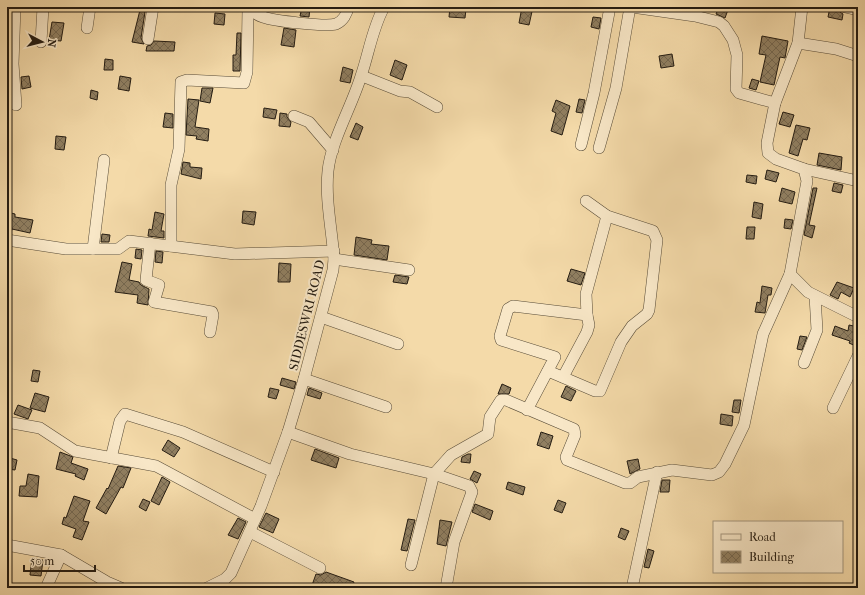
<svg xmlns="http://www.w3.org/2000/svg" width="865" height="595" font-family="'IM FELL French Canon',serif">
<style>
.building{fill:url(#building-cross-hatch);stroke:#241c12}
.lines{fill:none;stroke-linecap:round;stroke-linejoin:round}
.minor-casing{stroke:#584c38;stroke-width:12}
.minor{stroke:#f8e7c7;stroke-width:11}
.labels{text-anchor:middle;stroke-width:4;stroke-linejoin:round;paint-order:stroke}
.street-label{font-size:13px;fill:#241c12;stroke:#f8e7c7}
</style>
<defs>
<pattern id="building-cross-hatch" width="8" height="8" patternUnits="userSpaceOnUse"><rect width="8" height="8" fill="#907f61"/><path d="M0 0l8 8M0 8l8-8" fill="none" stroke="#75674f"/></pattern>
</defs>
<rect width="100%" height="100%" fill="#f4daa9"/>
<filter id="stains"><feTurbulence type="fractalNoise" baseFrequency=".005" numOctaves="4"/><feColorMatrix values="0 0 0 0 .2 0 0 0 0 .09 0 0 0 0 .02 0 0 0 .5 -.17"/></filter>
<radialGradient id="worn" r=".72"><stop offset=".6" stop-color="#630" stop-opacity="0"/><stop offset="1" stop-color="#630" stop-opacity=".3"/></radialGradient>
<g class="building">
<path d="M302,7h8l-1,10 -9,-1z"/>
<path d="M450,7l16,2 -1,9 -16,-1z"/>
<path d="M522,7h11l-4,18 -10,-2z"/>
<path d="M719,7h10l-4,11 -9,-4z"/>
<path d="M830,7h8l2,5 3,2 -1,6 -14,-3z"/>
<path d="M140,10l5,2 -4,26 3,6 -12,-2z"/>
<path d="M215,13l10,1 -1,11 -10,-1z"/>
<path d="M593,17l8,1 -2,11 -8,-2z"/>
<path d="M52,22l12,1 -3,18 -12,-1z"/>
<path d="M284,28l12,2 -2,17 -13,-2z"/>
<path d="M237,33h4l-1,38h-7v-16h3z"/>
<path d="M762,36l26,5 -3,17 -5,-1 -6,28 -14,-3 6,-27 -7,-1z"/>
<path d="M154,41l21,1 -1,9h-28l1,-5 4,-1z"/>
<path d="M672,54l2,12 -13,2 -2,-12z"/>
<path d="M105,59l8,1v10h-9z"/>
<path d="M395,60l12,5 -5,15 -12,-5z"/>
<path d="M343,67l10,3 -3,13 -10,-2z"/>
<path d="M29,76l2,11 -9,2 -1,-12z"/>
<path d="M120,76l11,2 -2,13 -11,-2z"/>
<path d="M752,79l7,2 -3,9 -7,-2z"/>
<path d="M202,88h11l-3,15 -10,-2z"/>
<path d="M91,90l7,2 -1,8 -7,-2z"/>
<path d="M188,99l11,1 -4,27 14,2 -1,12 -12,-2 1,-3 -11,-1z"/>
<path d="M579,99l6,1 -3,13 -6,-1z"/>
<path d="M556,100l14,6 -8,29 -11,-4 5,-18 -4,-2z"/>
<path d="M264,108l13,2 -2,9 -12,-2z"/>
<path d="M783,112l11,3 -4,12 -11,-3z"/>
<path d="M165,113l8,1v14l-10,-1z"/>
<path d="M280,113l7,1v3l4,5 -1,5 -11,-1z"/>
<path d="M356,123l7,4 -5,13 -8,-3z"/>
<path d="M796,125l14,3 -3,12 -4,-1 -5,17 -9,-3z"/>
<path d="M56,136l10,1 -2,13 -9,-1z"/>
<path d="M819,153l23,4 -1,13 -24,-5z"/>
<path d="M183,162l7,1v4l12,1 -1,11 -20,-5z"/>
<path d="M767,170l12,3 -3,9 -11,-3z"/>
<path d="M747,175l10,1 -1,8 -10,-2z"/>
<path d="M834,183l9,2 -2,8 -9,-2z"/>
<path d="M782,188l13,4 -3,12 -13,-3z"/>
<path d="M813,188h4l-8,37 6,1 -3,12 -8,-3z"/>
<path d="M754,202l9,2 -2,15 -9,-2z"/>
<path d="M243,211l13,1 -2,13 -12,-2z"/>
<path d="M7,212l8,2v3l18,3 -3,13 -18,-4 -1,4h-4z"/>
<path d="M155,212l9,2 -3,17h3v7l-16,-2 1,-7 3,1z"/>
<path d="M785,219l8,1 -2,9 -7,-1z"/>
<path d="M747,227h8l-1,12h-8z"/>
<path d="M102,234l8,1 -1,7h-8z"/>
<path d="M356,237l16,3 -1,4 18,2 -2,14 -33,-5z"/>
<path d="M136,249l6,1 -1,9 -6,-1z"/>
<path d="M156,251l7,1 -1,11 -7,-1z"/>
<path d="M122,262l10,2 -3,16 10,2 2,3 8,4 -1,16 -11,-2 1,-8 -23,-3z"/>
<path d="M279,263l12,1 -1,18h-12z"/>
<path d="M571,269l14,4 -4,12 -14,-4z"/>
<path d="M395,275l14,2 -2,7 -14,-2z"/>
<path d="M837,282l17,6 -4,9 -9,-5 -3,7 -8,-4z"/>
<path d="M762,286l10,2 -1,7h-3l-3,18 -10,-1 2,-10 3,1z"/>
<path d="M849,325l9,2 -3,11 3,1v8l-9,-4 1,-2 -18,-6 3,-9 13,5z"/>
<path d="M800,336l7,1 -5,13 -5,-1z"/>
<path d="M33,370l7,1 -2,11 -7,-1z"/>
<path d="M282,378l14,4 -2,7 -14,-4z"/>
<path d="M502,384l9,4 -2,6h-11z"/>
<path d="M566,386l10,5 -5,10 -10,-4z"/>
<path d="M270,388l9,2 -3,9 -8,-2z"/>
<path d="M309,388l13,5 -2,6 -13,-4z"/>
<path d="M35,393l14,4 -4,15 -15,-4z"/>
<path d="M734,400h7l-2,13 -7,-1z"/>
<path d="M18,405l14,5 -4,9 -14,-5z"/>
<path d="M721,414l12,2 -1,10 -12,-2z"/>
<path d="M541,432l12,4 -4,13 -12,-4z"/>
<path d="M168,440l12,8 -6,9 -12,-7z"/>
<path d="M315,449l24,9 -3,10 -25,-8z"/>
<path d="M60,452l13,5 -2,6 17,6 -4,11 -9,-4 1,-2 -20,-5z"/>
<path d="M468,454h3l-1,9 -9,-1 1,-5z"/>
<path d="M10,458l7,2 -2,10 -7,-1z"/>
<path d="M638,459l2,10 -10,5 -3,-13z"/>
<path d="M118,466l13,2 -8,20 -2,-1 -15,27 -10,-6 11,-20 1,1z"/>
<path d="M474,471l7,3 -4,9 -7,-4z"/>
<path d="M28,474l11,2 -2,21 -18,-1 1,-10h6z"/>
<path d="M162,477l8,5 -11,23 -8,-4z"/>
<path d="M662,480h8l-1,12h-9z"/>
<path d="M508,482l17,5 -2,8 -17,-6z"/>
<path d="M74,496l16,5 -7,20 6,1 -7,18 -9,-3 3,-8 -14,-5 2,-7 2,1z"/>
<path d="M143,499l7,3 -4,9 -7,-4z"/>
<path d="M558,500l8,3 -4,10 -8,-3z"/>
<path d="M475,504l18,7 -3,9 -18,-8z"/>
<path d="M266,513l13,6 -6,14 -14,-6z"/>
<path d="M238,518l8,4 -8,17 -10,-4z"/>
<path d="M408,519l7,1 -8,31 -6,-1z"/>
<path d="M440,520l12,2 -6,24 -9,-2z"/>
<path d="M621,528l8,3 -4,9 -7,-3z"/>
<path d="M648,549l6,2 -5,17 -5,-1z"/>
<path d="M32,558l11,2 -2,16 -11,-1z"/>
<path d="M326,572l28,10 -2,6h-41l5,-14 5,1z"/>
</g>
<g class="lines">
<defs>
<g id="minor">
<path d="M15,7l-2,57 3,41"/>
<path d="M247,7c4,4 10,8 16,10 11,4 63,10 73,7 7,-3 11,-10 12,-17"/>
<path d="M632,7l63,9 24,6 5,4 9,14 4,15 -1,34 3,4 36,10 -8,40 1,10 8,6 28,10 3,12 -17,93 18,18 50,25"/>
<path d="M845,7l13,3"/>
<path d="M87,28l3,-21"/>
<path d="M148,39l5,-32"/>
<path d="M41,42l2,-35"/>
<path d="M798,43l38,6 22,7"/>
<path d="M362,76l38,15 10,1 27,15"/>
<path d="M775,103l23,-60 4,-36"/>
<path d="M294,116l15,6 24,28"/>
<path d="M581,145l13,-52 16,-86"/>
<path d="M599,148l17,-60 14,-81"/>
<path d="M804,169l54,12"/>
<path d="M7,240l59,9h52l11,-8 106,13 99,-3"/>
<path d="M150,243l-4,37 13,5 -5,17 58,10 1,3 -3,17"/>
<path d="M171,246v-61l8,-36 2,-67 6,-2 57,3 3,-11 1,-63"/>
<path d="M93,249l11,-89"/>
<path d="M334,259l75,11"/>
<path d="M321,317l77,27"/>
<path d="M804,363l13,-33 -2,-34"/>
<path d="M548,371l47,20h5l21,-49 11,-16 15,-12 2,-4 8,-70 -4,-9 -46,-15 -21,-15"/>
<path d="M563,377l24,-45 2,-7 -2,-10"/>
<path d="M304,379l82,28"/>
<path d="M833,408l25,-52"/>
<path d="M527,410l28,-53 -54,-17 -1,-4 8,-27 5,-3 74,9 -1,-21 21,-78"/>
<path d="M7,422l33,6 35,23 81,15 99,53"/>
<path d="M288,432l62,22 84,20 35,12 3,6 -18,50 -8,46"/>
<path d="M111,458l9,-37 5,-7 58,18 91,40"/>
<path d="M250,532l70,36"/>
<path d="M7,545l54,10 46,27 14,6"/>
<path d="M411,565l23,-91 17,-19 37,-21 2,-17 11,-17h5l68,29 1,6 -9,22 1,3 58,23h5l8,-6 34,-7 40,5 7,-3 6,-8 19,-39 19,-91 27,-60"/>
<path d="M46,588l15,-33"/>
<path d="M207,588l18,-9 6,-6 30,-67 27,-74 16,-53 29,-109 1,-11c-2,-29 -9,-60 -6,-88 3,-30 24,-65 33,-95 8,-23 11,-47 23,-69"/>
<path d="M632,588l25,-116"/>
</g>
</defs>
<use href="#minor" class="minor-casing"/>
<use href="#minor" class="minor"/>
</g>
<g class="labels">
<g class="street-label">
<text transform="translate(306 315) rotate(-76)" y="5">SIDDESWRI ROAD</text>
</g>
</g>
<rect width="865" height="595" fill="none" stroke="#f4daa9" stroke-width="24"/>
<rect x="8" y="8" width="849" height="579" fill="none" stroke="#241c12" stroke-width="2"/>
<rect x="12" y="12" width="841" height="571" fill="none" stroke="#241c12"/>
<rect x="713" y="521" width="130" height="52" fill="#f8e7c7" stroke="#a3967f"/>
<rect x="721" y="534" width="20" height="6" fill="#f8e7c7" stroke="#a3967f"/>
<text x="749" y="541" font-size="12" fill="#241c12">Road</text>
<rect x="721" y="551" width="20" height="12" fill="url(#building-cross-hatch)" stroke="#a3967f"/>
<text x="749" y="561" font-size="12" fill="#241c12">Building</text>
<g transform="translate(42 42) rotate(97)" stroke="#f8e7c7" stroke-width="3" paint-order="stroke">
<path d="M0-3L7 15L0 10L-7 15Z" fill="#241c12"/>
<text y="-6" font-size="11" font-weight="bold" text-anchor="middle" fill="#241c12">N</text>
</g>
<path d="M24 565v6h71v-6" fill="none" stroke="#241c12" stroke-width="2"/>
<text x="30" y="565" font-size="12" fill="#241c12" stroke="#f8e7c7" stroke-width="3" paint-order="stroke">50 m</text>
<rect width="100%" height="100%" filter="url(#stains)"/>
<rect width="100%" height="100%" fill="url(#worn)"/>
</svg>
